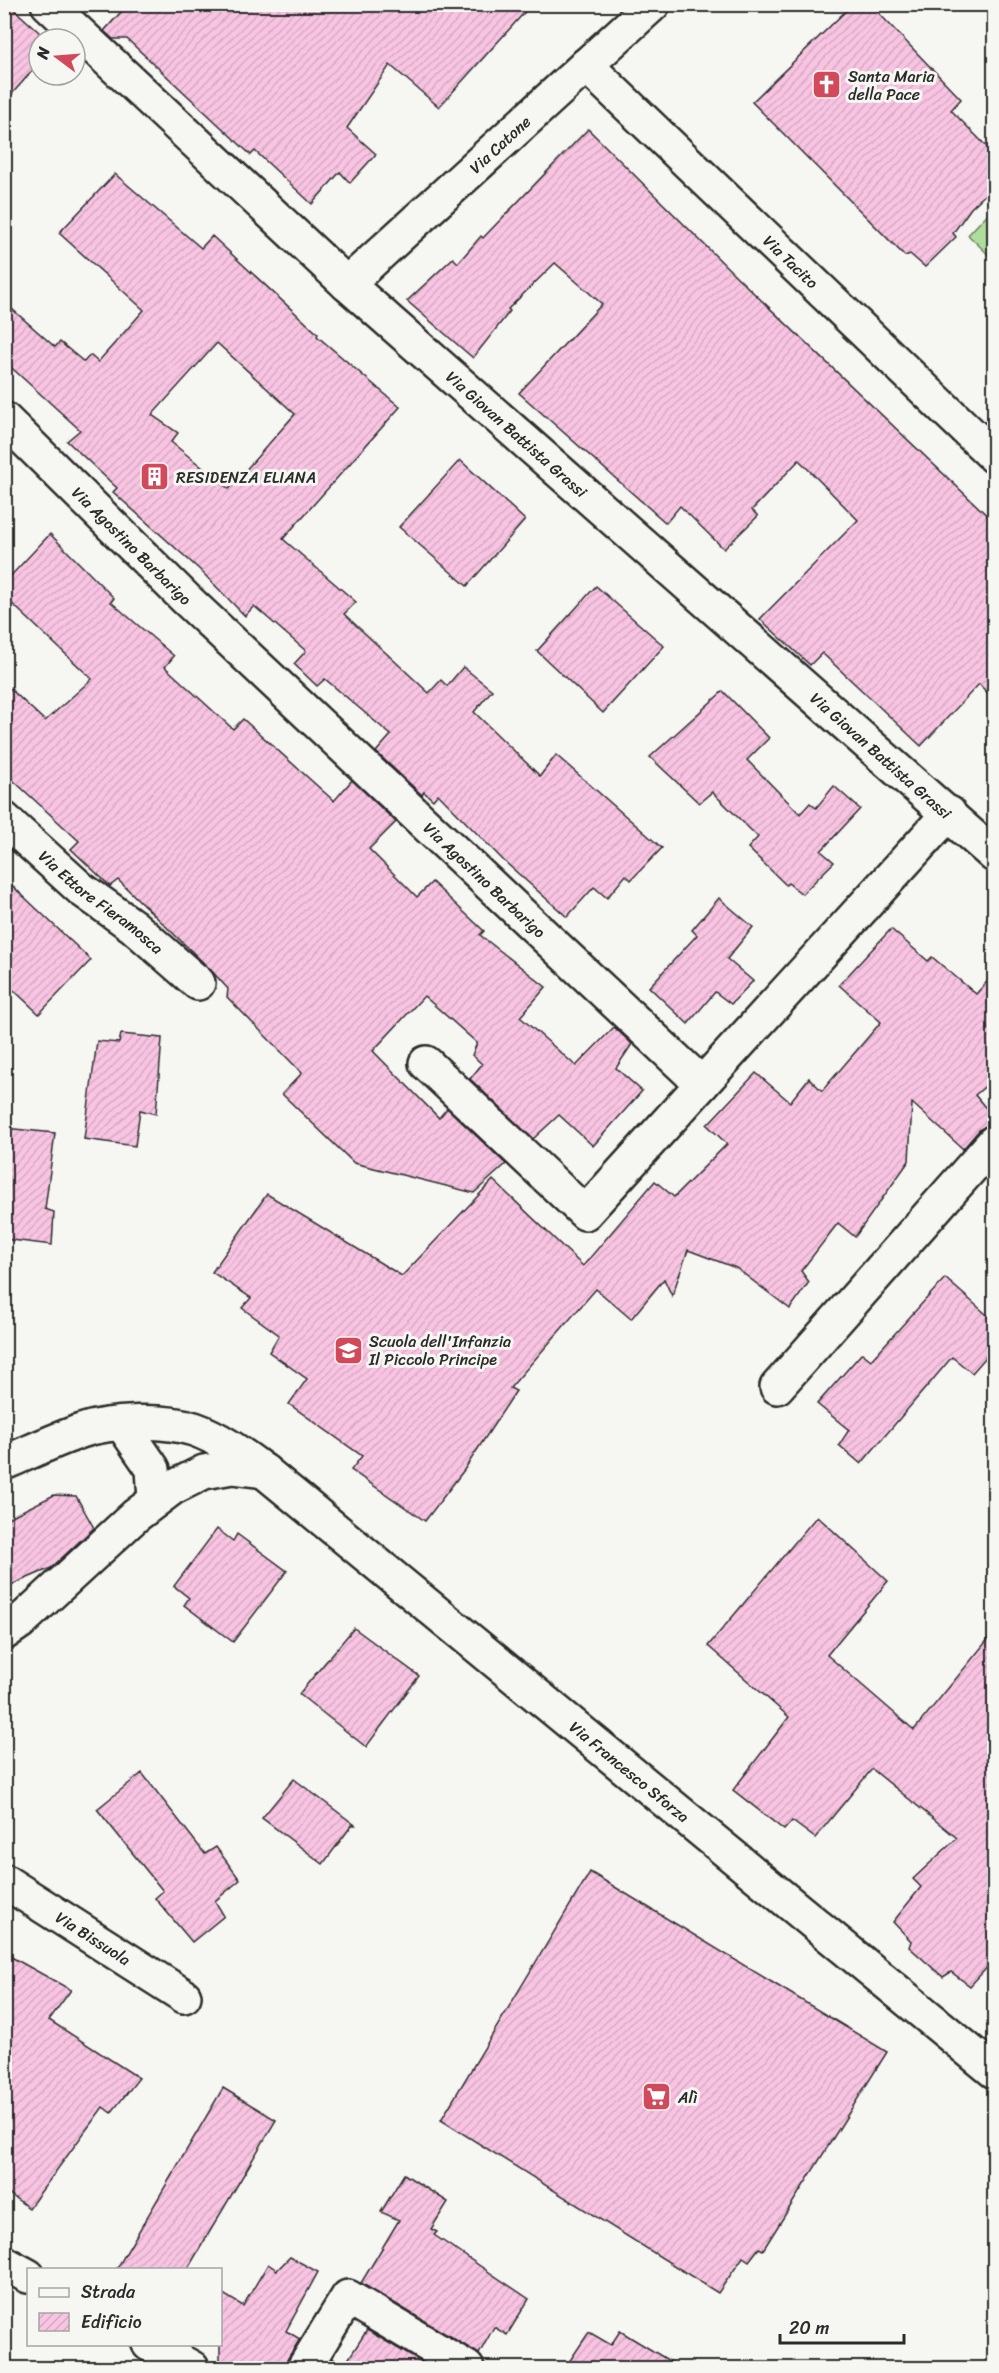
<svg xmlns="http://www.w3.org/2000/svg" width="999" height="2373" font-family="Sriracha,sans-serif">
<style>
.grass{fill:#afdd9b;stroke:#6d8463;stroke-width:1.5}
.building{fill:url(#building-hatch);stroke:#2b2b2b;stroke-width:1.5;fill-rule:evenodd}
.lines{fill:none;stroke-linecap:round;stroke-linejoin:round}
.minor-casing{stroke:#2b2b2b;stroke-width:38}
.minor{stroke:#f6f6f2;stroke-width:33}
.labels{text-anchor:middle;stroke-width:6;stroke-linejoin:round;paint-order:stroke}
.poi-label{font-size:16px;fill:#2b2b2b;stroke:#f6f6f2;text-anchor:start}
.street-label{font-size:16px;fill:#2b2b2b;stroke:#f6f6f2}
</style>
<defs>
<pattern id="building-hatch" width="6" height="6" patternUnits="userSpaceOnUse" patternTransform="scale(1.5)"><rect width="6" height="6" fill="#f8c4e2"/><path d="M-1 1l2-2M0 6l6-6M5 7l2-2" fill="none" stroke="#d5a9c2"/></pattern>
</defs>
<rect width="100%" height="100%" fill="#f6f6f2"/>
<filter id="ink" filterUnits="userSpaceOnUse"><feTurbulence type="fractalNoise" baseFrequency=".0167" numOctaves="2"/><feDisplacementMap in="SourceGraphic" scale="12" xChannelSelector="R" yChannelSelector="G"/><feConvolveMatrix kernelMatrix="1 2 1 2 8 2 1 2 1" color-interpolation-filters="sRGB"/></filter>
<g filter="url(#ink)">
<path class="grass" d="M994,207v53l-26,-25z"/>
<g class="building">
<path d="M4,4h4l31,28v31l-35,40z"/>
<path d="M128,4h404l-93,103 -49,-42 -43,63 29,26 -26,29 -10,-11 -28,32 -57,-53 -4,4 -124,-116h-14l-9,-8z"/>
<path d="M853,4h17l91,95 -10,11 43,44v32l-23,22 -18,25 3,4 -31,30 -15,-13 -5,2 -153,-154z"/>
<path d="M588,129l149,148 257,245v178l-15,-16 -58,62 -99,-93 -12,12 -50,-46 98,-99 -59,-60 -47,50 6,6 -34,33 -44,-43 -14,17 -147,-130 83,-89 -47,-41 -47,46 2,2 -37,47 -66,-57 46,-43 5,5 23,-27 2,2z"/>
<path d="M115,174l86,74 11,-12 106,98 -1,2 83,71 -117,132 73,63 -12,12 85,79 12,-13 6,6 16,-19 29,23 -18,22 66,64 16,-21 106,93 -31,32 -5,-5 -19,23 -13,-11 -27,30 -63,-56 -66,-67 -5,6 -9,-8 -2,3 -46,-43 15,-17 -66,-56 -8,7 -23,-22 12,-13 -52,-45 -9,10 -45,-46 -87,-78 4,-4 -50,-47 13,-11 -76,-69v-59l51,45 5,-5 24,20 6,-7 8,7 46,-52 -85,-77zM217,343l78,71 -66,75 -58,-47 7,-9 -26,-18z"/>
<path d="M460,460l65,60 -58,66 -68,-59z"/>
<path d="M50,534l64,64 -3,4 63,54 -9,11 68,62 10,-10 91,82 18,-21 44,42 -27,27 48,48 15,-15 52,49 -4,4 66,52 -26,30 56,49 38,-39 18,17 -16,24 26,23 -49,55 -34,-31 -26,24 -63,-60 12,-15 -10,-9 5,-12 -53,-47 -51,55 66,67 8,-10 59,56 -32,29 -120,-30 -72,-69 20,-21 -75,-76 1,-8 -18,-20 -92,-89 -8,6 -39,-37 8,-8 -75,-69v-89l41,38 47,-42 -88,-83v-13z"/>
<path d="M596,586l68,60 -61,67 -66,-62z"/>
<path d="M723,691l46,47 -22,22 53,54 10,-11 6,5 18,-22 26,23 -39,42 13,11 -32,32 -14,-11 -2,2 -38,-37 10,-11 -46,-45 -13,11 -49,-46z"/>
<path d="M4,878l87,82 -52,54 -35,-33z"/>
<path d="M719,898l34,29 -26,32 26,22 -22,23 -16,-12 -27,32 -39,-37 48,-52 -5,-5z"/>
<path d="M891,929l37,32 4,-4 44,37 18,-20v105l-19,16 19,23v5l-14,6 -17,20 -51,-46 -3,58 -54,76 -17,-14 -37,48 8,11 -19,27 -54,-41 -48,-18 -16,46 -8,-17 -33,40 -35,-30 -86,99 6,3 -52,79 -39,51 -74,-51 11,-14 -73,-52 18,-25 -38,-27 10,-17 -37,-27 9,-10 -39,-26 55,-78 135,82 91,-96 90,86 72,-85 19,16 53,-53 -20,-19 49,-52 34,29 19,-24 13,13 59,-69 -42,-37z"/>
<path d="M121,1034l41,4 -6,76 -16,-4 -5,36 -51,-7 13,-98 22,2z"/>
<path d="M4,1128l51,5 -10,76 9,3 -2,33 -48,-6z"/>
<path d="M945,1278l49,43v27l-22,25 -20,-16 -91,107 -22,-19 10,-15 -32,-26 45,-51 9,7z"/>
<path d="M54,1495l22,1 18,32 -43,40 -47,20v-68z"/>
<path d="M817,1516l71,65 -61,74 87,75 80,-98v328l-24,26 -19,-14 -8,5 -34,-30 2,-6 -18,-19 28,-35 -8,-8 44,-41 -85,-69 -57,69 -23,-17 -8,9 -51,-40 56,-73 -81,-71z"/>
<path d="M217,1529l16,12 4,-7 50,37 -54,71 -49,-37 5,-7 -15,-12z"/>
<path d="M354,1628l65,48 -53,71 -67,-53z"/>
<path d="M142,1773l63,81 11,-7 24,33 -25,21 9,15 -32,26 -37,-44 8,-7 -66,-82z"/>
<path d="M294,1779l61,46h-3l-29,39 -61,-46z"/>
<path d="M590,1872l297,180 -124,198 -4,-2 -10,13 -6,-4 -25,36 -277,-173z"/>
<path d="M4,1953l67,37 -22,30 90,58 -28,35 -8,-6 -74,101 -25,-18z"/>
<path d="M223,2088l53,32 -89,150h-71z"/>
<path d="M404,2174l44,28 -17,27 6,3 -3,3 95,64 -22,36 -13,-8 -15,27 -118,-71 38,-63 -18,-8z"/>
<path d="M290,2257l28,15 -32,59 14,8 -12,19 -3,10h-65v-76l23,14 25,-42 9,6z"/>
<path d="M367,2330l64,38h-105l6,-10 12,8z"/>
<path d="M620,2331l61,37h-116l24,-36 22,13z"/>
</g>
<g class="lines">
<defs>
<g id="minor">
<path id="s1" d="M48,4l299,280 647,571"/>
<path id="s2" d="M586,65l408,391"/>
<path id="s3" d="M347,284l306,-280"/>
<path id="s4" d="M4,419l182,180 516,485 247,-271"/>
<path id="s5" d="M4,819l77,70 52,37 65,57"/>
<path d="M426,1063l159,150 117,-129"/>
<path d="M777,1387l217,-245"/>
<path d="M122,1424l31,45 2,31"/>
<path id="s6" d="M4,1463c26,-11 51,-23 77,-32 29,-10 83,-12 113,-2 26,9 48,26 70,42l730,600"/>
<path d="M4,1633l16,-11 115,-106 37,-28 32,-16 28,-5 32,4"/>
<path id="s7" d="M4,1881l180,115"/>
<path d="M4,2263l24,13"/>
<path d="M149,2344l43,24"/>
<path d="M304,2368l44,-71 119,71"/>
</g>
</defs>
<use href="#minor" class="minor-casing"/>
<use href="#minor" class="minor"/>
</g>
</g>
<defs>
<symbol id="church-square" viewBox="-11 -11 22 22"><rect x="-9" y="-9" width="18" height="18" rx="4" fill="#d1495b" stroke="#f6f6f2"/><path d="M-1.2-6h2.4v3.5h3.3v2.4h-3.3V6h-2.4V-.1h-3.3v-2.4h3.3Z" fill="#fff"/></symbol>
<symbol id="building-square" viewBox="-11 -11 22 22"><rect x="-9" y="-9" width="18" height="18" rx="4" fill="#d1495b" stroke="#f6f6f2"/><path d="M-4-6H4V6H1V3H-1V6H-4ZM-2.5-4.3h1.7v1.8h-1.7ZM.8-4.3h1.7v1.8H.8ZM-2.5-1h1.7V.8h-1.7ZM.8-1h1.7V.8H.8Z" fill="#fff"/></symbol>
<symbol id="school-square" viewBox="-11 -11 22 22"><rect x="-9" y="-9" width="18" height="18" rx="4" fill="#d1495b" stroke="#f6f6f2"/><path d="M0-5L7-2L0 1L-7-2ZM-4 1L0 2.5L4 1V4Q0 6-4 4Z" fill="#fff"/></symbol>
<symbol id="supermarket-square" viewBox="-11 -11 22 22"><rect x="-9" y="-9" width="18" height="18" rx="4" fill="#d1495b" stroke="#f6f6f2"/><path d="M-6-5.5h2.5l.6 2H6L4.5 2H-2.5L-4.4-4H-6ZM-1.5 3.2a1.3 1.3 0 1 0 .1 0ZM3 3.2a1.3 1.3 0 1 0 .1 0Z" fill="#fff"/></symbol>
</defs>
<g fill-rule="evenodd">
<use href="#church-square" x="810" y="68" width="33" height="33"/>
<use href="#building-square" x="138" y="460" width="33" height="33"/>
<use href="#school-square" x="332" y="1334" width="33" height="33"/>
<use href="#supermarket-square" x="640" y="2080" width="33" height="33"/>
</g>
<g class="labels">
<g class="poi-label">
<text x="848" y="82">Santa Maria<tspan x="848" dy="18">della Pace</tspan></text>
<text x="176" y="483">RESIDENZA ELIANA</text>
<text x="369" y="1347">Scuola dell'Infanzia<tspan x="369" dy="18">Il Piccolo Principe</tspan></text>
<text x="678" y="2103">Alì</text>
</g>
<g class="street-label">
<text dy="6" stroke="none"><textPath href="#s3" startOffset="207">Via Catone</textPath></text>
<text dy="6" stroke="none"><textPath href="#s2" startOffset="284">Via Tacito</textPath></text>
<text dy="6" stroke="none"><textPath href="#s1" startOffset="636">Via Giovan Battista Grassi</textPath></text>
<text dy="6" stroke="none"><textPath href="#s4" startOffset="180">Via Agostino Barbarigo</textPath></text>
<text dy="6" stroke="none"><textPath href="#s1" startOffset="1122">Via Giovan Battista Grassi</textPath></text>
<text dy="6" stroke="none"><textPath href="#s4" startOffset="666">Via Agostino Barbarigo</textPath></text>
<text dy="6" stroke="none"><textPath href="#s5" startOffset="128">Via Ettore Fieramosca</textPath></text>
<text dy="6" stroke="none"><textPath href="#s6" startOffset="753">Via Francesco Sforza</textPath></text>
<text dy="6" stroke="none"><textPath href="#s7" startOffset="106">Via Bissuola</textPath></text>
</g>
</g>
<rect width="999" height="2373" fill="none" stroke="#f6f6f2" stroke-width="24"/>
<rect x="12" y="12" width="975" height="2349" fill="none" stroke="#2b2b2b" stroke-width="2" filter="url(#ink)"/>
<rect x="27" y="2268" width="195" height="78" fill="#f6f6f2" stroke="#a5a5a2" stroke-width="1.5"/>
<rect x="39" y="2288" width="30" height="9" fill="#f6f6f2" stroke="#a5a5a2" stroke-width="1.5"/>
<text x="81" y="2298" font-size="18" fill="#2b2b2b">Strada</text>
<rect x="39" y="2313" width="30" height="18" fill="url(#building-hatch)" stroke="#a5a5a2" stroke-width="1.5"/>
<text x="81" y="2328" font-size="18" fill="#2b2b2b">Edificio</text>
<g transform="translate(57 57) rotate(286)"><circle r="28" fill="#f6f6f2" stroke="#a5a5a2" stroke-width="1.5"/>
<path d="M0-4.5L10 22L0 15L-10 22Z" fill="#d1495b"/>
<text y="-9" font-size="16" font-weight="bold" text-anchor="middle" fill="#2b2b2b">N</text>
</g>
<path d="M780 2334v9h124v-9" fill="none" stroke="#2b2b2b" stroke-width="3"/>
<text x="789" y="2334" font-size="18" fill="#2b2b2b" stroke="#f6f6f2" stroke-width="4.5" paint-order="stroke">20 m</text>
</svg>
